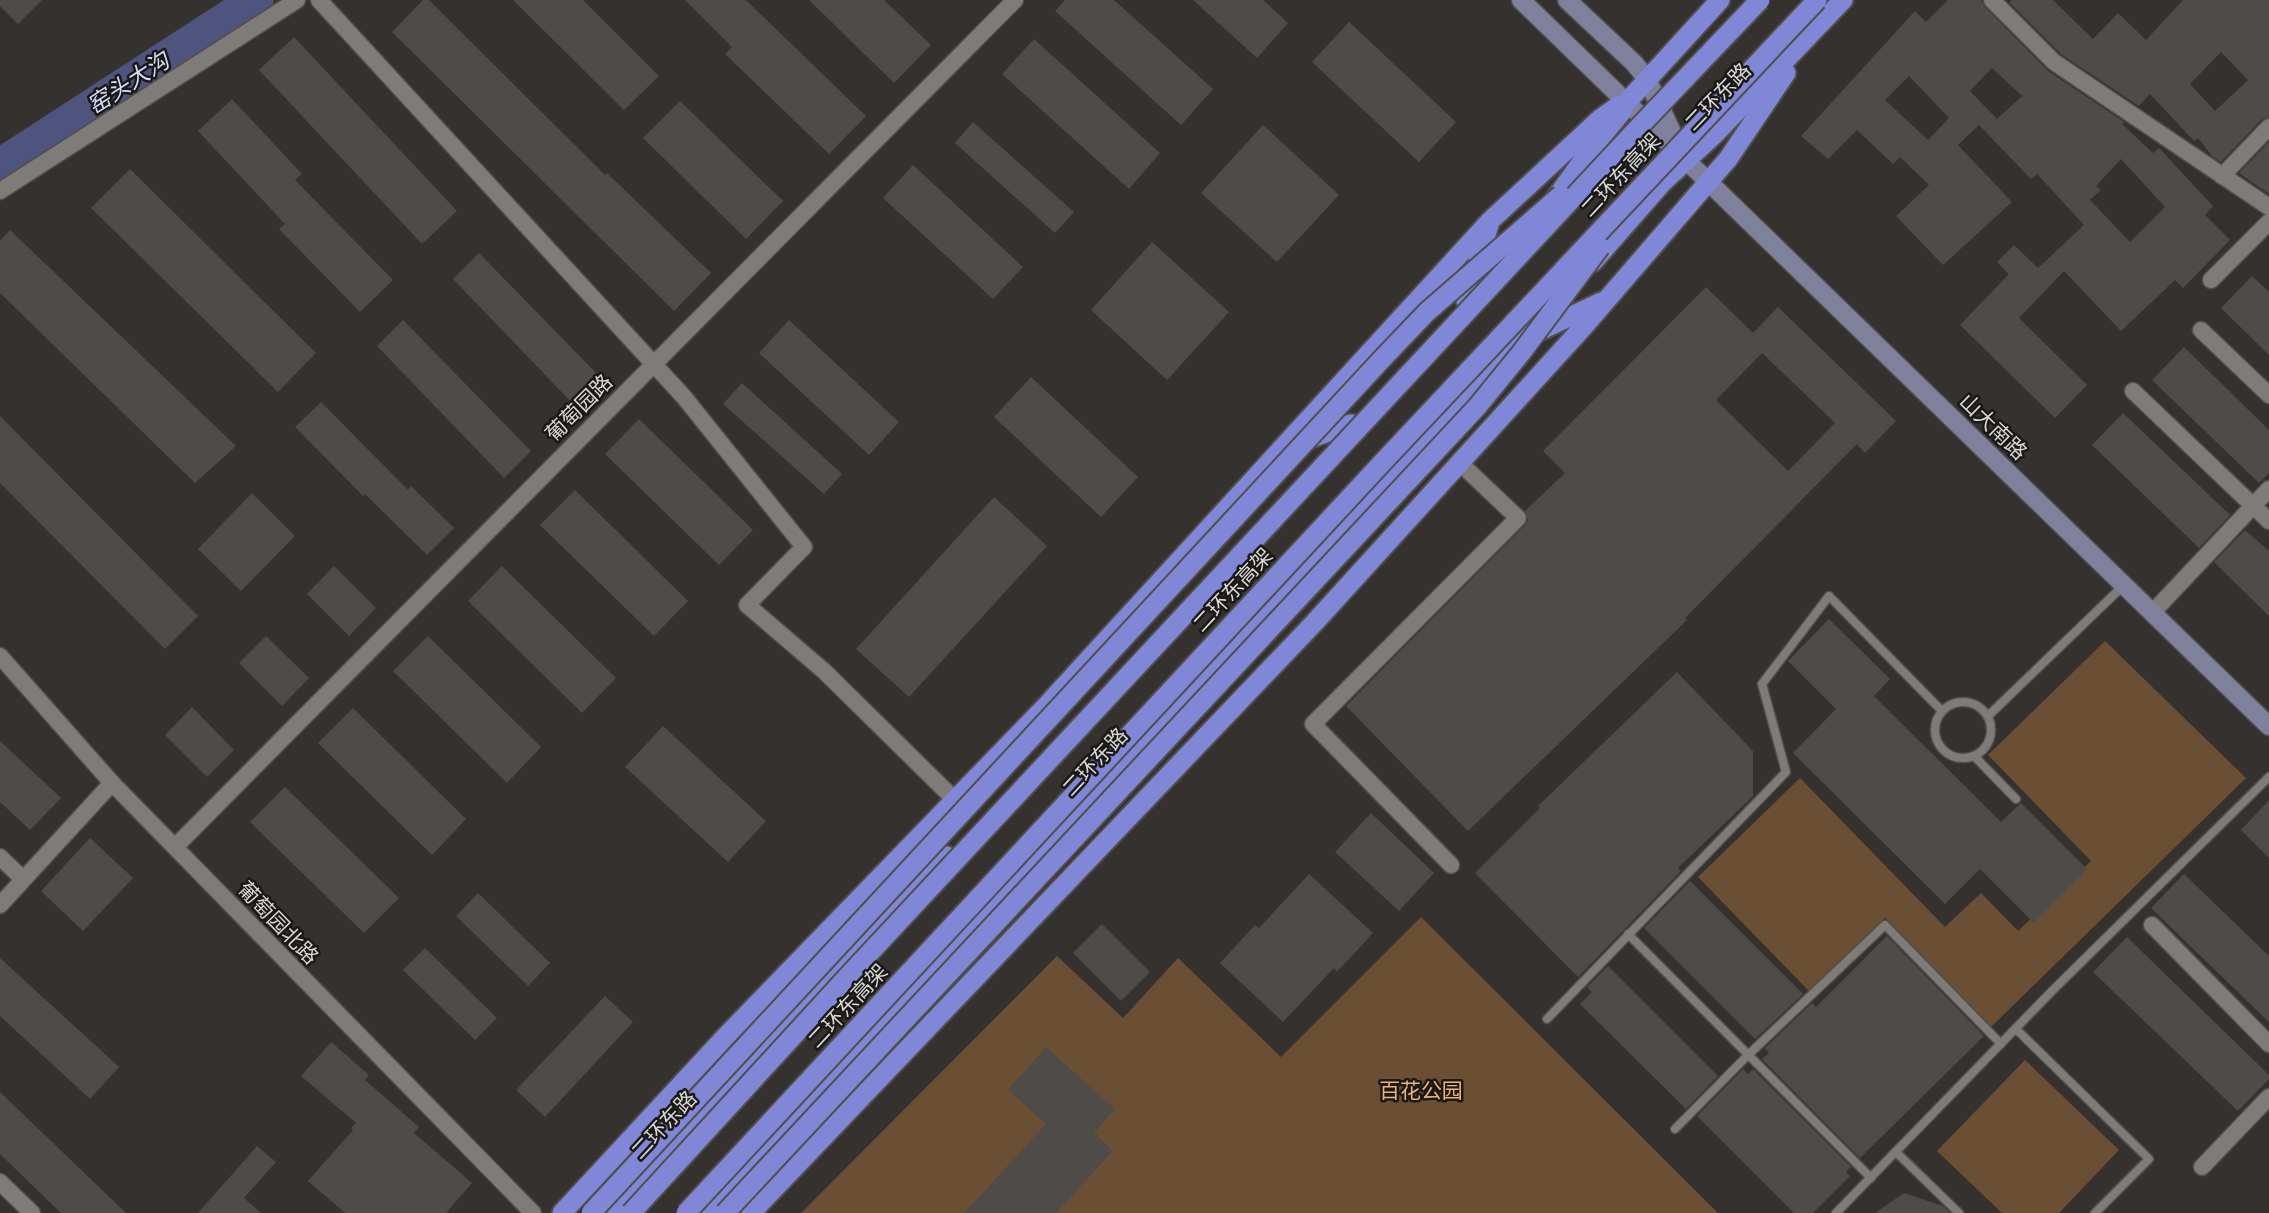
<svg xmlns="http://www.w3.org/2000/svg" width="2269" height="1213" font-family="'Open Sans','Noto Sans SC',sans-serif">
<style>
.green{fill:#6b4f35}
.lines{fill:none;stroke-linecap:round;stroke-linejoin:round}
.river{stroke:#4f547f;stroke-width:35}
.building{fill:#4e4b49;fill-rule:evenodd}
.service-casing{stroke:#504e4c;stroke-width:11}
.minor-casing{stroke:#504e4c;stroke-width:19}
.secondary-casing{stroke:#504e4c;stroke-width:21}
.trunk-casing{stroke:#504e4c;stroke-width:23}
.service{stroke:#7e7b78;stroke-width:8}
.minor{stroke:#7e7b78;stroke-width:16}
.secondary{stroke:#7f809c;stroke-width:18}
.trunk{stroke:#8187d7;stroke-width:19}
.trunk-bridge-casing{stroke:#504e4c;stroke-width:23;stroke-linecap:butt}
.trunk-bridge{stroke:#8187d7;stroke-width:19}
.labels{text-anchor:middle;stroke-width:5;stroke-linejoin:round;paint-order:stroke}
.street-label{font-size:21px;fill:#d9d8d6;stroke:#1a1918}
.park-label{font-size:21px;fill:#eeb17a;stroke:#1a1918}
.water-label{font-size:23px;font-style:italic;fill:#d7dcf9;stroke:#1a1918}
</style>
<rect width="100%" height="100%" fill="#34312f"/>
<g class="green">
<path d="M2105,641l141,137 -255,249 -106,-109 -76,73 -111,-114 102,-99 145,149 36,-34 37,38 73,-70 -103,-106z"/>
<path d="M1421,917l297,296h-917l256,-257 66,62 55,-60 103,99z"/>
<path d="M2025,1060l94,90 -60,63h-57l-65,-62z"/>
</g>
<g class="lines">
<path class="river" d="M0,166l256,-166"/>
</g>
<g class="building">
<path d="M0,0h42l-24,24 -18,-18z"/>
<path d="M423,0h6l176,175 2,-2 104,100 -37,38 -282,-279z"/>
<path d="M513,0h70l76,76 -35,34z"/>
<path d="M685,0h61l120,116 -37,38 -104,-100 7,-7z"/>
<path d="M809,0h75l47,45 -37,38z"/>
<path d="M1065,0h49l99,89 -32,36 -126,-114z"/>
<path d="M1193,0h70l25,23 -31,35z"/>
<path d="M1948,0h33l4,7 63,64 76,51 -2,2 31,29 6,-5 54,58 -8,9 25,25 -47,48 -8,-8 -54,51 -57,-60 -45,47 68,67 -32,33 -95,-93 49,-51 -12,-12 17,-17 24,23 46,-43 -47,-51 -6,5 -52,-54 -21,20 54,57 -69,63 -47,-49 33,-31 -29,-28 -7,7 -36,-34 -29,29 -27,-23 114,-125 11,11zM1992,68l30,28 -25,23 -27,-28zM1909,76l40,42 -21,22 -43,-40zM2121,159l44,48 -35,35 -40,-42 11,-10 -5,-4z"/>
<path d="M2012,0h41l40,39 25,-26 28,27 37,-40h86v117l-8,3 -40,42 -9,-6 -14,-18 -4,3 -44,-47 -11,12 -78,-52 -52,-52zM2221,52l27,28 -33,31 -25,-27z"/>
<path d="M1349,22l107,100 -37,40 -107,-100z"/>
<path d="M294,37l163,174 -35,33 -163,-174z"/>
<path d="M1034,39l126,114 -31,36 -127,-115z"/>
<path d="M232,99l70,75 -7,6 98,100 -33,32 -81,-83 6,-5 -87,-93z"/>
<path d="M680,101l103,100 -37,38 -103,-101z"/>
<path d="M973,122l101,90 -19,21 -100,-90z"/>
<path d="M1263,125l76,70 -62,67 -76,-69z"/>
<path d="M2269,142v52l-30,-21z"/>
<path d="M913,165l110,102 -30,32 -110,-101z"/>
<path d="M130,169l186,184 -38,39 -187,-184z"/>
<path d="M10,230l226,216 -41,37 -195,-190v-52z"/>
<path d="M1152,242l77,70 -62,68 -76,-70z"/>
<path d="M479,253l123,126 -27,27 -122,-127z"/>
<path d="M2252,276l17,16v63l-48,-47z"/>
<path d="M1706,287l47,46 25,-26 118,114 -31,32 -8,-9 -172,174 2,2 -219,211 -122,-125 179,-181 3,-5 -3,-9 40,-38 -22,-22zM1762,353l73,70 -47,48 -72,-71z"/>
<path d="M403,320l128,131 -27,27 -127,-132z"/>
<path d="M789,320l110,102 -30,33 -110,-102z"/>
<path d="M2184,347l85,83v43l-10,10 -107,-103z"/>
<path d="M1031,377l107,100 -37,40 -107,-100z"/>
<path d="M742,383l100,91 -18,20 -101,-90z"/>
<path d="M321,402l87,88 3,-4 43,42 -27,27 -62,-61 -2,2 -68,-69z"/>
<path d="M2123,413l107,102 -31,33 -107,-103z"/>
<path d="M0,416l198,200 -33,33 -165,-166z"/>
<path d="M639,419l114,111 -34,35 -114,-111z"/>
<path d="M575,490l113,111 -34,35 -114,-111z"/>
<path d="M252,493l43,43 -54,55 -43,-42z"/>
<path d="M994,497l53,49 -138,151 -53,-48z"/>
<path d="M2245,530l24,21v65l-55,-54z"/>
<path d="M334,566l42,42 -27,28 -42,-42z"/>
<path d="M502,566l114,112 -34,35 -114,-112z"/>
<path d="M1829,619l61,60 -16,17 127,126 20,-19 66,66 -53,54 -54,-54 -35,35 -152,-151 43,-44 -48,-48z"/>
<path d="M266,636l43,42 -27,28 -43,-43z"/>
<path d="M428,636l113,111 -34,36 -114,-112z"/>
<path d="M1677,672l76,79v45l-75,72 3,3 -103,106 -103,-104 65,-65 -2,-2z"/>
<path d="M192,707l42,43 -27,27 -42,-42z"/>
<path d="M353,708l113,111 -34,36 -114,-112z"/>
<path d="M663,726l103,95 -38,41 -103,-95z"/>
<path d="M0,741l61,57 -31,32 -30,-28z"/>
<path d="M285,787l114,111 -35,35 -114,-111z"/>
<path d="M2269,800v58l-28,-28z"/>
<path d="M1371,813l63,60 -35,38 -64,-59z"/>
<path d="M90,838l43,40 -50,53 -42,-40z"/>
<path d="M1309,874l64,59 -36,39 -3,-4 -51,54 -63,-59 35,-38 4,3z"/>
<path d="M2184,874l85,82v66l-118,-114z"/>
<path d="M1690,881l113,113 -48,45 -111,-111z"/>
<path d="M478,893l72,70 -22,23 -72,-70z"/>
<path d="M1102,924l48,48 -29,29 -48,-48z"/>
<path d="M1887,936l97,100 -124,122 -98,-99 7,-6 -4,-5 47,-45 4,4z"/>
<path d="M2127,937l142,138v4l-31,32 -145,-139z"/>
<path d="M425,948l72,70 -22,22 -72,-70z"/>
<path d="M0,958l119,109 -29,32 -90,-83z"/>
<path d="M1608,966l110,110 -32,33 -106,-105 12,-12 -5,-5z"/>
<path d="M605,996l28,26 -88,95 -29,-27z"/>
<path d="M331,1042l38,33 -4,5 54,47 -5,6 58,50 -26,30h-101l-37,-32 45,-51 -2,-2 5,-5 -55,-47z"/>
<path d="M1046,1047l69,62 -21,24 19,18 -57,62h-92l82,-89 -38,-34z"/>
<path d="M1743,1069l5,5 5,-5 98,98 -5,5 4,4 -37,37h-19l-97,-97z"/>
<path d="M0,1092l126,121h-65l-61,-59z"/>
<path d="M257,1146l19,16 -32,36 17,15h-63z"/>
<path d="M1904,1193l39,13 7,7h-75z"/>
</g>
<g class="lines">
<defs>
<g id="service">
<circle cx="1963" cy="730" r="28"/>
<path d="M1988,716l136,-131"/>
<path d="M1974,756l42,43"/>
<path d="M1628,934l243,244"/>
<path d="M1547,1019l239,-247 -24,-88 67,-88 113,115"/>
<path d="M2016,1029l133,130 -54,54"/>
<path d="M1675,1129l72,-73 138,-131 116,119"/>
<path d="M1896,1152l63,61"/>
<path d="M1836,1213l217,-223 216,-213"/>
</g>
<g id="minor">
<path d="M319,0l365,397 120,150 -57,58 77,66 131,129"/>
<path d="M1992,0l62,62 215,145"/>
<path d="M2222,176l47,-49"/>
<path d="M0,191l297,-191"/>
<path d="M2211,280l58,-58"/>
<path d="M2201,330l68,65"/>
<path d="M2133,391l136,130"/>
<path d="M2152,613l117,-124"/>
<path d="M0,656l112,127 421,430"/>
<path d="M175,847l840,-847"/>
<path d="M0,857l23,22"/>
<path d="M1451,865l-138,-141 205,-206 -58,-55"/>
<path d="M0,905l112,-122"/>
<path d="M2152,925l117,119"/>
<path d="M2202,1167l67,-70"/>
<path d="M0,1182l32,31"/>
</g>
<g id="secondary">
<path d="M1521,0l748,726"/>
<path d="M1567,0l67,63 13,16 33,70"/>
</g>
<g id="trunk">
<path d="M1551,205l37,-52 32,-39 6,-11 94,-103"/>
<path d="M1593,262l70,-80 52,-48 128,-134"/>
<path d="M1466,301l23,-76"/>
<path d="M1533,334l68,-32"/>
<path d="M1303,441l48,-17"/>
<path d="M562,1213l165,-178 320,-330 443,-484 110,-102 18,-13"/>
<path d="M613,1213l334,-357"/>
<path d="M706,1213l834,-896"/>
<path d="M751,1213l564,-591 270,-297 143,-166 58,-86"/>
</g>
</defs>
<use href="#service" class="service-casing"/>
<use href="#minor" class="minor-casing"/>
<use href="#secondary" class="secondary-casing"/>
<use href="#trunk" class="trunk-casing"/>
<use href="#service" class="service"/>
<use href="#minor" class="minor"/>
<use href="#secondary" class="secondary"/>
<use href="#trunk" class="trunk"/>
<defs>
<g id="trunk-bridge">
<path d="M591,1213l792,-855 44,-46 134,-117"/>
<path d="M631,1213l219,-239 788,-846 122,-128"/>
<path d="M686,1213l694,-748 437,-465"/>
<path d="M725,1213l752,-806 44,-54 79,-106"/>
</g>
</defs>
<use href="#trunk-bridge" class="trunk-bridge-casing"/>
<use href="#trunk-bridge" class="trunk-bridge"/>
</g>
<g class="labels">
<g class="street-label">
<text transform="translate(1718 97) rotate(-46)" y="7">二环东路</text>
<text transform="translate(1621 175) rotate(-47)" y="7">二环东高架</text>
<text transform="translate(579 408) rotate(-45)" y="7">葡萄园路</text>
<text transform="translate(1993 427) rotate(44)" y="7">山大南路</text>
<text transform="translate(1233 590) rotate(-47)" y="7">二环东高架</text>
<text transform="translate(1095 762) rotate(-47)" y="7">二环东路</text>
<text transform="translate(278 923) rotate(46)" y="7">葡萄园北路</text>
<text transform="translate(848 1006) rotate(-47)" y="7">二环东高架</text>
<text transform="translate(664 1125) rotate(-47)" y="7">二环东路</text>
</g>
<g class="park-label">
<text x="1421" y="1098">百花公园</text>
</g>
<g class="water-label">
<text transform="translate(128 83) rotate(-33)" y="8">窑头大沟</text>
</g>
</g>
</svg>
